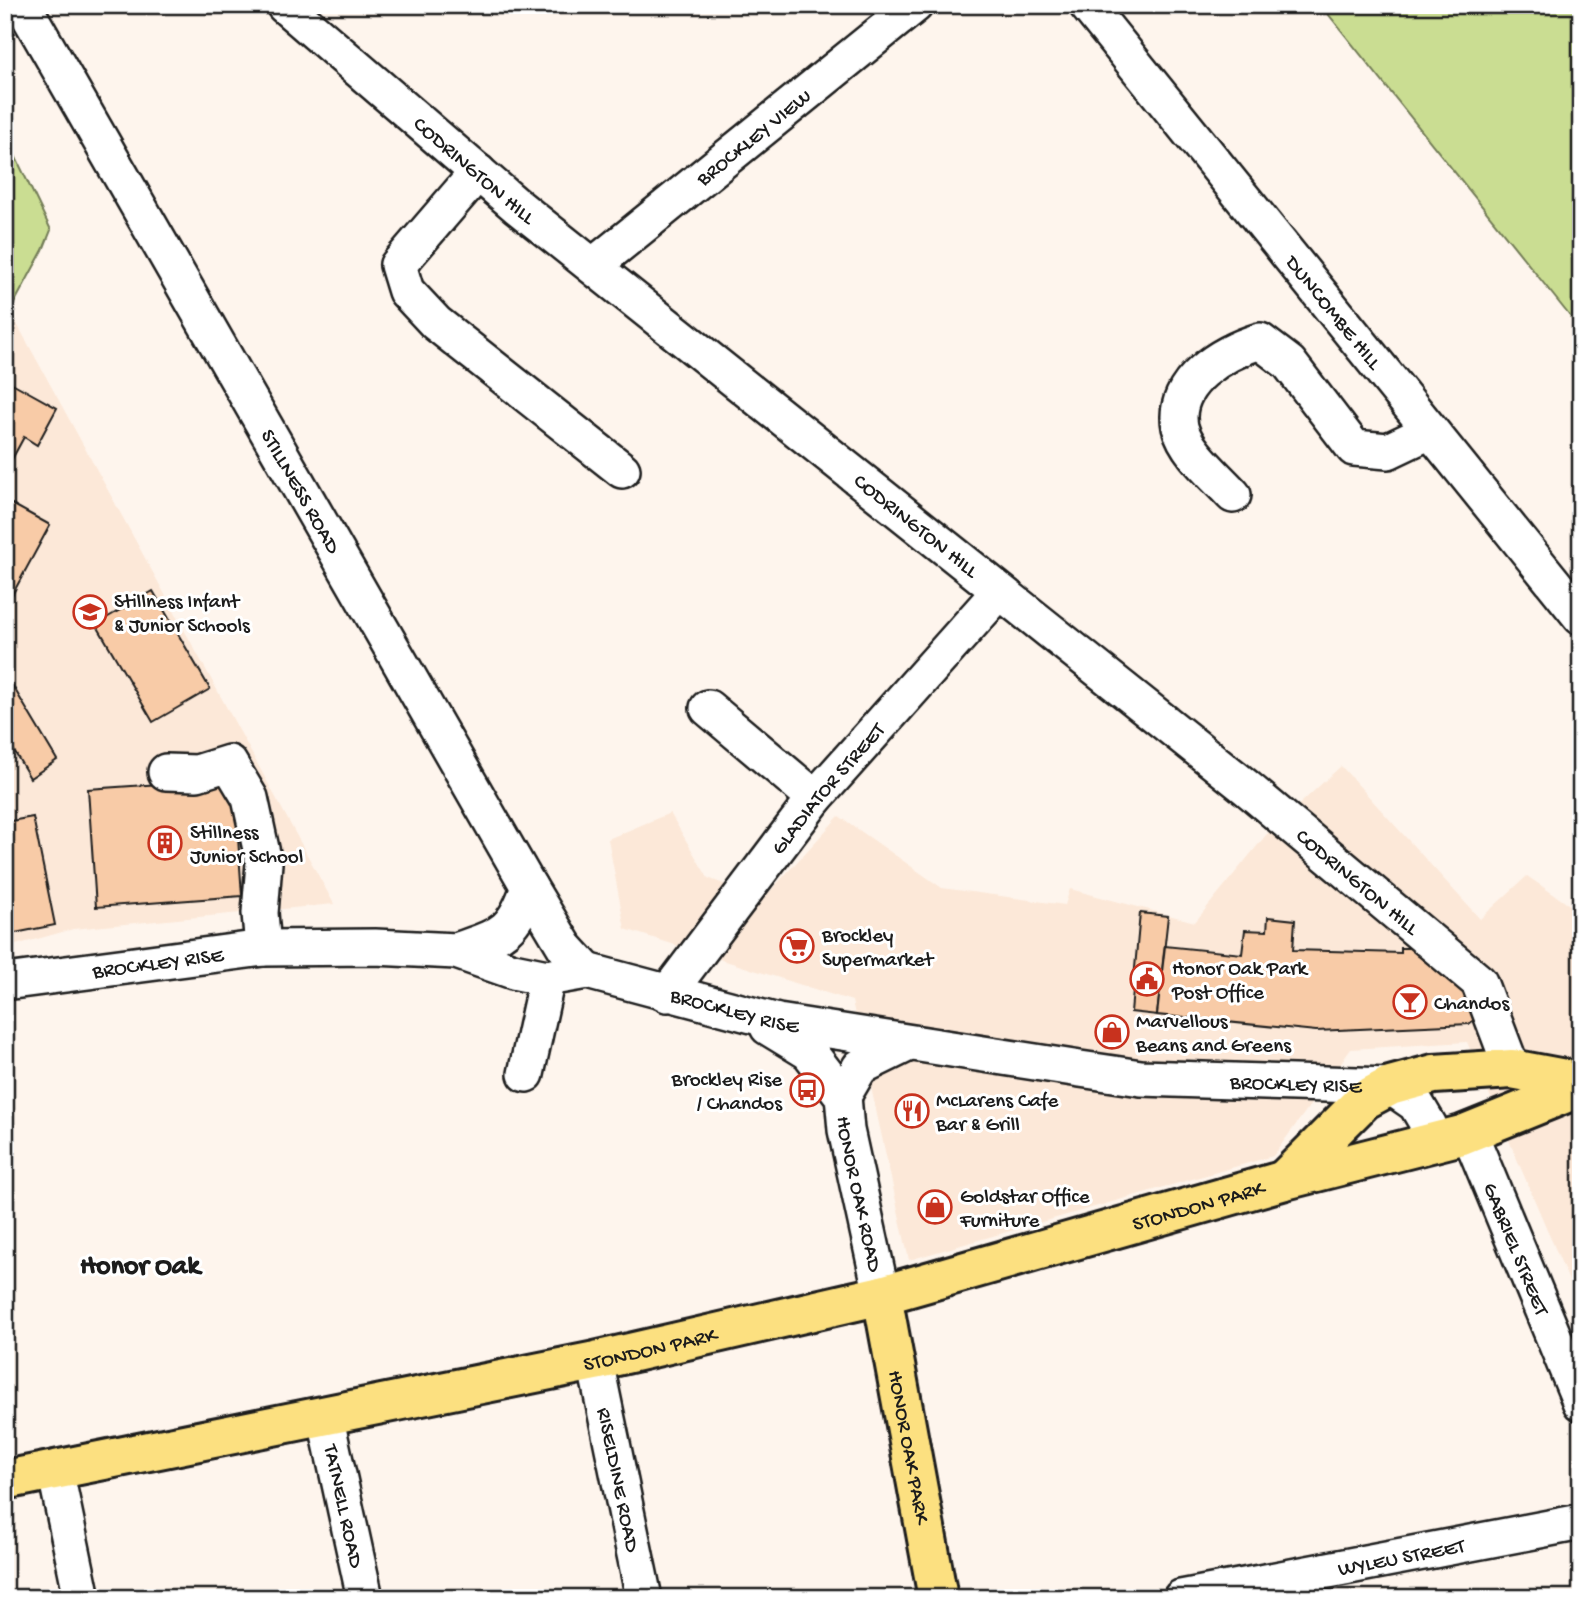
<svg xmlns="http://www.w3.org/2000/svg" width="1586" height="1603" font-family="'Gochi Hand',sans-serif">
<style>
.built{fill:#fce8d8}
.green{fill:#cadd92;stroke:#737c57;stroke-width:2}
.building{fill:#f8cba7;stroke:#1c1c1c;stroke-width:2}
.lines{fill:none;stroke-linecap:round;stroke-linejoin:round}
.minor-casing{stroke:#1c1c1c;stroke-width:40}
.major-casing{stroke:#1c1c1c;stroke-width:44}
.minor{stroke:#fff;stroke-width:35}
.major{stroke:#fce080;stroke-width:38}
.labels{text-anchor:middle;stroke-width:6;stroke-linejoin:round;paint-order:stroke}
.street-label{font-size:21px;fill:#1c1c1c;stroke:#fff}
.poi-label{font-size:21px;fill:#1c1c1c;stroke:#fff;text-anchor:start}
.district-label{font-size:28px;font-weight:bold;fill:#1c1c1c;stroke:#fff}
</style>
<rect width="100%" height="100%" fill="#fef5ed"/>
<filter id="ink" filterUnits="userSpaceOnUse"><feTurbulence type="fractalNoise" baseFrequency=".0143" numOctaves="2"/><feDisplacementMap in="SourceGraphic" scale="14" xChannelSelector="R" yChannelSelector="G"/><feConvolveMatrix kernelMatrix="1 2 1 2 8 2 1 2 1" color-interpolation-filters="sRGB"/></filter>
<g filter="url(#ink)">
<g class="built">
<path d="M10,311l324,593 -261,25 -68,19v-628z"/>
<path d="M1341,766l139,153 47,-43 54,37v396l-114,-267 -116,7 -78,107 -364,104 -57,-259 -227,-72 -17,-90 62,-26 38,65 55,21 76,-83 103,72 123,17 5,-16 125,33 71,-87z"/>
</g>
<g class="green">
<path d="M1321,5h260v325z"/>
<path d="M5,135l46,95 -8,20 -38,70z"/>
</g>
<g class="building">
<path d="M12,383l45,25 -20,37 -13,-8 -19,35v-77z"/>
<path d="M12,504l38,21 -45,83v-92z"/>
<path d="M153,591l57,98 -57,33 -57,-98z"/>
<path d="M5,673l52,87 -27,18 -25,-42z"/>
<path d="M234,779l8,117 -146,11 -8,-118z"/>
<path d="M33,817l22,108 -50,10v-113z"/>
<path d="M1140,913l28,3 -11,99 -26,-3z"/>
<path d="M1268,917l27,3 -2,30 108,3v-5h30l45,36 1,33 -8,7 -153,7 -159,-16 8,-69 77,8 3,-24 22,1z"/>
</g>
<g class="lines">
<defs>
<g id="minor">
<path id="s1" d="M23,5l506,882 36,60 22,24"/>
<path id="s2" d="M284,5l233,201 730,582 232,194 33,87"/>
<path id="s3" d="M1087,5l494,612"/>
<path d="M478,172l-80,93 8,26 30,32 186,147"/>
<path id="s4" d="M593,266l322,-261"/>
<path d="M1233,495c-17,-19 -47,-43 -53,-68 -9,-45 44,-75 80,-86l29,22 65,85 34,3 42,-20"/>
<path d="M708,708l107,90"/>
<path d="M166,772l31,1 32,-10 21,35 14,65 -4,50 3,35"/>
<path d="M456,951c45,-16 57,-17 73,-64"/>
<path id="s5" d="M5,982l258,-34 112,-1 81,4 57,20 34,7 40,-7 191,51 302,47 61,9 249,8 26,18 13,22 -8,21"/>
<path id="s6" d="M667,994l148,-196 183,-205"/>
<path id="s7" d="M768,1027l41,25 34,44 3,34 36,165"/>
<path d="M526,1074l21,-96"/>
<path d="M843,1096l17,-29 47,-23"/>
<path id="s8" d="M1469,1132l112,271"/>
<path id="s9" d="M595,1361l49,237"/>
<path id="s10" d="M325,1415l40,183"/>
<path d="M55,1469l27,129"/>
<path id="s11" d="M1181,1598l400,-76"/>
</g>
<g id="major">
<path d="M1286,1178l78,-78 26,-14 44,-12 78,-5 69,13"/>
<path id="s12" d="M882,1295l56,303"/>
<path id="s13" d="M5,1480l590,-119 287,-66 403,-115 177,-45 119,-48"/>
</g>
</defs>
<use href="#minor" class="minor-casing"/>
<use href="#major" class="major-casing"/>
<use href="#minor" class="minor"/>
<use href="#major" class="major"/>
</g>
</g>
<defs>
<symbol id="school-ring" viewBox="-11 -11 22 22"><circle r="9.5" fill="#fff" stroke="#c8321e" stroke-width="1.5"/><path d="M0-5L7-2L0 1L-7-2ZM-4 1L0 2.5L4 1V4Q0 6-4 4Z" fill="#c8321e"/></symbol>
<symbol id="building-ring" viewBox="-11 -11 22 22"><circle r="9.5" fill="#fff" stroke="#c8321e" stroke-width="1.5"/><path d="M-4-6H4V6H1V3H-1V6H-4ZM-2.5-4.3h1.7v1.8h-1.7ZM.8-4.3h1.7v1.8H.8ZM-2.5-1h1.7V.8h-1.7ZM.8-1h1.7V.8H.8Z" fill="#c8321e"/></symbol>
<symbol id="supermarket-ring" viewBox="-11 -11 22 22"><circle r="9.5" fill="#fff" stroke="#c8321e" stroke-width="1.5"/><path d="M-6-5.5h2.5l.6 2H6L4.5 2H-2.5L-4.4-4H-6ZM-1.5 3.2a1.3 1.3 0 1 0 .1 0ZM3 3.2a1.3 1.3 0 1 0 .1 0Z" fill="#c8321e"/></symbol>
<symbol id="civic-ring" viewBox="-11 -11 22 22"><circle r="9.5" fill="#fff" stroke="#c8321e" stroke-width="1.5"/><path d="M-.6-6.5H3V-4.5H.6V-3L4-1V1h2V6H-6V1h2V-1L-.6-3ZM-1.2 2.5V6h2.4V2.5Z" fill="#c8321e"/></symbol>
<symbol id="bar-ring" viewBox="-11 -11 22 22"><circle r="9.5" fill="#fff" stroke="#c8321e" stroke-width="1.5"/><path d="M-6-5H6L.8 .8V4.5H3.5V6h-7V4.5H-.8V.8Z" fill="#c8321e"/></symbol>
<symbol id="shop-ring" viewBox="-11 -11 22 22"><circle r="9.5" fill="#fff" stroke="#c8321e" stroke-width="1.5"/><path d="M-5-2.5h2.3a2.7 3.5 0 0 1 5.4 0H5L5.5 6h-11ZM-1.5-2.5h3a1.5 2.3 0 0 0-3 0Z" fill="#c8321e"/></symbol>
<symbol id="bus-ring" viewBox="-11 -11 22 22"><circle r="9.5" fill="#fff" stroke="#c8321e" stroke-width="1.5"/><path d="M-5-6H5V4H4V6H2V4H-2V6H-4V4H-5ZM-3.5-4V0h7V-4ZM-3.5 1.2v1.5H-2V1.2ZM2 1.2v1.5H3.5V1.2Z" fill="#c8321e"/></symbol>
<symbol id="restaurant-ring" viewBox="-11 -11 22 22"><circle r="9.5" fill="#fff" stroke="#c8321e" stroke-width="1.5"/><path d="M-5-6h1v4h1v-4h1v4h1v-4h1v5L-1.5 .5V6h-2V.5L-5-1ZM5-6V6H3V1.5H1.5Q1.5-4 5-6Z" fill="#c8321e"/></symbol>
</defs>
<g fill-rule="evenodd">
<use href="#school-ring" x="71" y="593" width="38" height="38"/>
<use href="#building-ring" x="146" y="824" width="38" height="38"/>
<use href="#supermarket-ring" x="778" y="927" width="38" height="38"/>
<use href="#civic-ring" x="1128" y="960" width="38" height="38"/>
<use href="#bar-ring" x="1391" y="983" width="38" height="38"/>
<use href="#shop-ring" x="1093" y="1013" width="38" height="38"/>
<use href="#bus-ring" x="788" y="1071" width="38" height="38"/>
<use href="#restaurant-ring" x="893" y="1092" width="38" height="38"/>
<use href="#shop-ring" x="916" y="1188" width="38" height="38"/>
</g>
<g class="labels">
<g class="street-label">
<text dy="7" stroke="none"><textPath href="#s4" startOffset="206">BROCKLEY VIEW</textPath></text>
<text dy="7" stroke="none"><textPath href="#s2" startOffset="252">CODRINGTON HILL</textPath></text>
<text dy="7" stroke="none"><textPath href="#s3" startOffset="394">DUNCOMBE HILL</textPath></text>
<text dy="7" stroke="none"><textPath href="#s1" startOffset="560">STILLNESS ROAD</textPath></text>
<text dy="7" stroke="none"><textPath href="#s2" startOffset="819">CODRINGTON HILL</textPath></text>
<text dy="7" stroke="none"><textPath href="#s6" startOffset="261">GLADIATOR STREET</textPath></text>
<text dy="7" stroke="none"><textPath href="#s2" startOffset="1386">CODRINGTON HILL</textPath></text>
<text dy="7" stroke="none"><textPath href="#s5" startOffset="154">BROCKLEY RISE</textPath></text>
<text dy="7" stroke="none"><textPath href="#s5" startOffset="742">BROCKLEY RISE</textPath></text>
<text dy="7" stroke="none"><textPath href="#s5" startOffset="1309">BROCKLEY RISE</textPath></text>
<text dy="7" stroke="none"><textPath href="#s7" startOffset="203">HONOR OAK ROAD</textPath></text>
<text dy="7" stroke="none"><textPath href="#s13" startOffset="1225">STONDON PARK</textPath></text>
<text dy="7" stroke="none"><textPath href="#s8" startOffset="126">GABRIEL STREET</textPath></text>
<text dy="7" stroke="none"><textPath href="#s13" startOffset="658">STONDON PARK</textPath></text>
<text dy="7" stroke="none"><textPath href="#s12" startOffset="154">HONOR OAK PARK</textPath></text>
<text dy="7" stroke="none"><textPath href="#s9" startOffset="121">RISELDINE ROAD</textPath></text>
<text dy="7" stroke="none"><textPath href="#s10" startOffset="93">TATNELL ROAD</textPath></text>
<text dy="7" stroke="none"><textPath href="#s11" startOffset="224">WYLEU STREET</textPath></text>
</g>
<g class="poi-label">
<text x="114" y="607">Stillness Infant<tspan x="114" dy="24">&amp; Junior Schools</tspan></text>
<text x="190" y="838">Stillness<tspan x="190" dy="24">Junior School</tspan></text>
<text x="822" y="941">Brockley<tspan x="822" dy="24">Supermarket</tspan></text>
<text x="1172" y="974">Honor Oak Park<tspan x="1172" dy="24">Post Office</tspan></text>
<text x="1434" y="1009">Chandos</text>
<text x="1136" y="1027">Marvellous<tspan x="1136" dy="24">Beans and Greens</tspan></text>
<text x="782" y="1085" text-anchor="end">Brockley Rise<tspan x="782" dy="24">/ Chandos</tspan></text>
<text x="936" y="1106">McLarens Cafe<tspan x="936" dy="24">Bar &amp; Grill</tspan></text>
<text x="960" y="1202">Goldstar Office<tspan x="960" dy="24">Furniture</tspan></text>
</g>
<g class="district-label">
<text x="140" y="1273">Honor Oak</text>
</g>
</g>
<rect width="1586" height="1603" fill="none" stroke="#fff" stroke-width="28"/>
<rect x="14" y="14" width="1558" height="1575" fill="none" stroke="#1c1c1c" stroke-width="2.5" filter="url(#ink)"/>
</svg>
